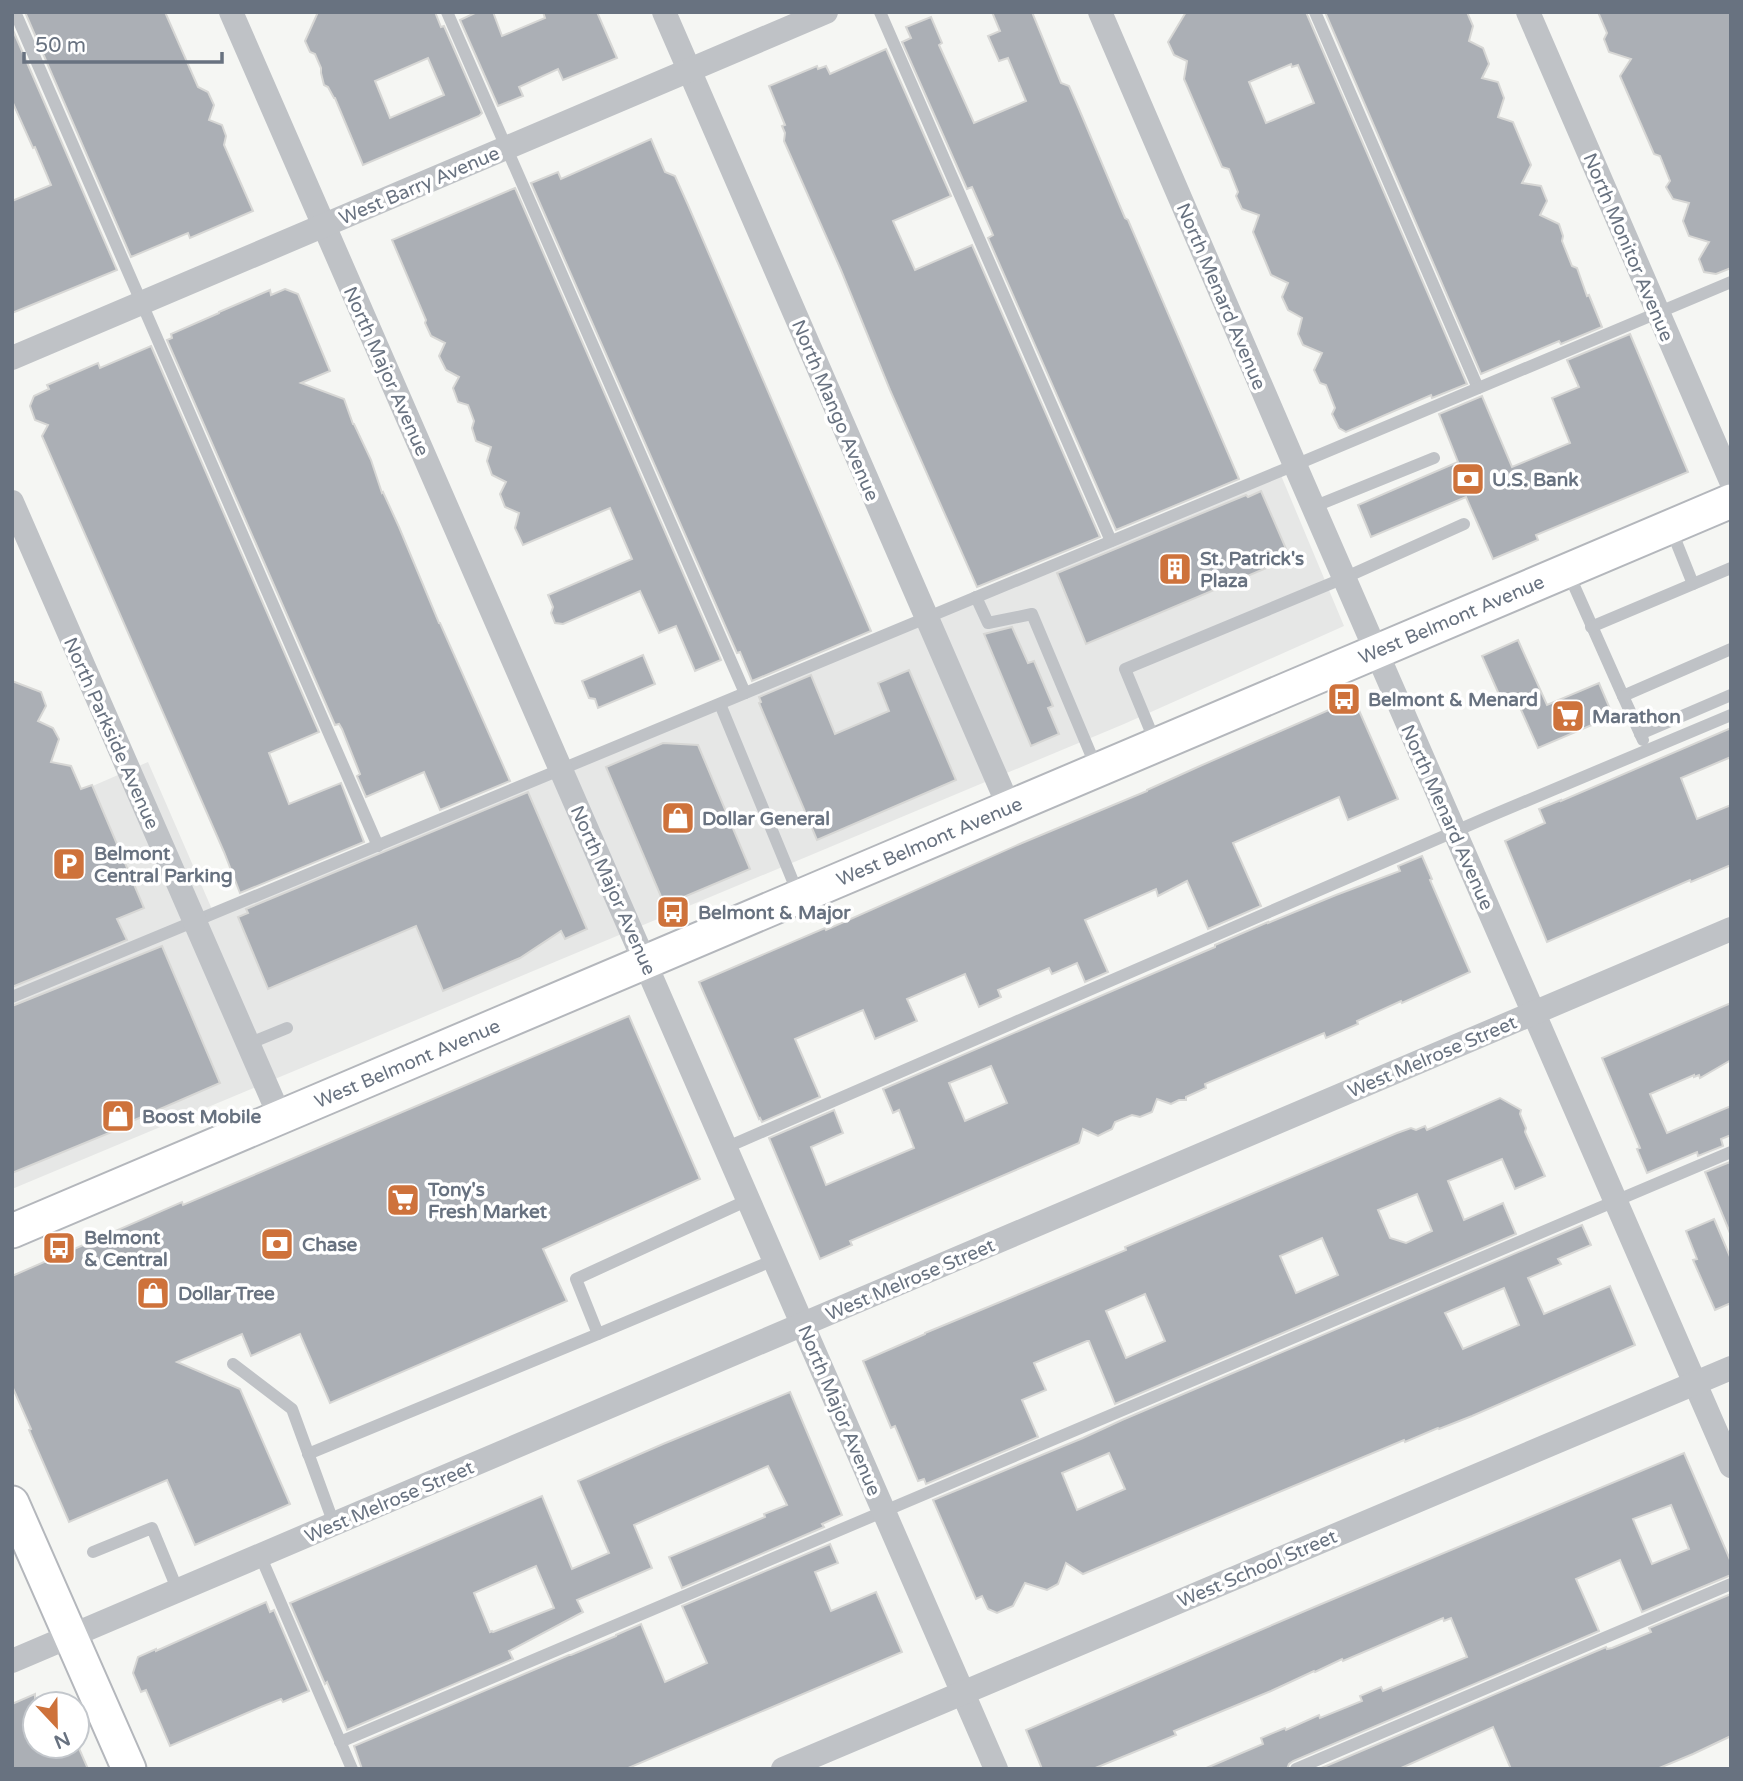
<svg xmlns="http://www.w3.org/2000/svg" width="1743" height="1781" font-family="'Varela Round',sans-serif">
<style>
.built{fill:#e6e7e6}
.building{fill:#abafb5;stroke:#d7d7d5;stroke-width:2;fill-rule:evenodd}
.lines{fill:none;stroke-linecap:round;stroke-linejoin:round}
.secondary-casing{stroke:#b4b7bc;stroke-width:37}
.service{stroke:#bfc2c6;stroke-width:12}
.minor{stroke:#bfc2c6;stroke-width:24}
.secondary{stroke:#fff;stroke-width:33}
.labels{text-anchor:middle;stroke-width:7;stroke-linejoin:round;paint-order:stroke}
.street-label{font-size:19px;fill:#687280;stroke:#fff}
.poi-label{font-size:19px;font-weight:bold;fill:#687280;stroke:#fff;text-anchor:start}
</style>
<rect width="100%" height="100%" fill="#f5f6f3"/>
<path class="built" d="M1280,473l64,153 -220,98 -1112,465v-368l136,-59 66,152z"/>
<g class="building">
<path d="M25,12h140l33,75 10,5 6,13 -5,15 13,5 4,11 -2,9 29,66 -63,27 -2,-5 -57,24z"/>
<path d="M318,12h117l6,15 3,-1 38,87 -3,3 -116,49 -28,-67h-1l-6,-11 -4,-2 -3,-12v-5l-6,-14 -5,-2 -5,-11zM428,58l16,37 -54,23 -15,-37z"/>
<path d="M477,12h16l9,24 43,-18 -2,-6h54l20,46 -54,22 -5,-11 -39,18 4,9 -25,10 -38,-86z"/>
<path d="M992,12h40l29,71 8,3 10,23 46,109 3,2 111,259 -123,51 -128,-292 5,-3 -21,-48 -5,2 -65,-147 9,-4 -5,-11 25,-10 11,26 -3,2 35,78 52,-22 -18,-43 -9,3 -11,-25 12,-5z"/>
<path d="M1186,12h120l161,372 -35,14 -1,-3 -85,37 -7,-4 -7,-14 3,-6 -9,-23 -6,-2 -6,-13 8,-17 -19,-8 -5,-11 4,-16 -14,-8 -6,-13 6,-14 -17,-8 -18,-43 6,-17 -17,-6 -6,-13 2,-4 -9,-23 -7,-2 -38,-88 3,-18 -13,-6 -6,-13zM1291,64l1,3 6,-2 16,38 -48,20 -17,-41z"/>
<path d="M1325,12h142l6,14 -4,15 14,7 6,16 -7,14 16,4 6,16 -6,19 15,5 18,43 -9,18 19,3 6,15 -7,14 19,9 4,12 -1,5 10,25 5,2 10,28 2,-1 13,32 -41,17 -2,-3 -78,33z"/>
<path d="M1598,12h133v256l-15,6 -12,-2 -5,-13 10,-17 -20,-6 -6,-15 6,-18 -16,-4 -7,-12 4,-6 -10,-25 -6,-2 -34,-78 11,-17 -22,-7 -5,-13 3,-6z"/>
<path d="M12,28l105,242 -105,43v-112l39,-16 -16,-38 -2,1 -21,-47z"/>
<path d="M886,49l65,147 -58,25 22,49 57,-25 128,292 -123,50 -87,-197 -49,-120 -57,-129 1,-8 -3,-7 3,-1 -16,-39 48,-20 1,3 8,-3 4,8z"/>
<path d="M651,139l14,33 10,4 13,29 183,426 -119,50 -12,-29 -3,1 -206,-470 27,-11 3,7z"/>
<path d="M515,188l206,472 -26,11 -19,-45 -17,7 -19,-42 -77,33 -8,-1 -4,-10 2,-6 -5,-12 84,-36 -22,-51 -87,37 -8,-17 4,-15 -14,-6 -5,-13 6,-12 -14,-7 -5,-14 4,-14 -15,-6 -4,-13 2,-7 -6,-16 -10,-3 -5,-14 6,-11 -13,-7 -7,-14 6,-13 -14,-7 -6,-13 1,-3 -34,-80z"/>
<path d="M285,289l13,5 32,77 -29,12 43,16 9,25h1l17,36 11,33 1,-1 16,35 40,96h1l70,158 -70,29 -16,-38 -58,25 -9,-21 3,-2 -18,-45 -3,-5 -4,1 -168,-385 5,-2 -1,-4 48,-21v-1l51,-22 1,5z"/>
<path d="M1630,334l58,138 -152,63 2,5 -45,19 -27,-62 -95,40 -13,-32 100,-43 -19,-48 43,-18 30,71 58,-24 -18,-45 27,-11 -12,-27z"/>
<path d="M151,346l168,386 -50,21 20,51 52,-21 23,59 -124,51 -16,-41 -182,-416 6,-11 -13,-5 -5,-14 4,-10 15,-7 -2,-4 51,-22 2,5z"/>
<path d="M1261,491l29,67 -204,86 -29,-71 189,-78 2,2z"/>
<path d="M1012,627l16,36 6,-2 19,45 -5,2 11,26 -28,12 -47,-112z"/>
<path d="M1518,640l29,65 52,-22 14,33 -75,32 -20,-45 -13,5 -23,-52z"/>
<path d="M643,655l12,29 -57,24 -3,-9 -6,-1 -7,-17z"/>
<path d="M909,670l47,110 -139,60 -58,-137 2,-1 -2,-5 52,-22 24,59 54,-23 -11,-28z"/>
<path d="M12,681l29,11 5,14 -8,15 15,7 6,11 -8,23 20,4 10,23 11,-4 52,123 -27,11 10,21 -115,47z"/>
<path d="M1354,699l44,100 -50,21 -9,-23 -106,46 28,63 -53,23 -21,-48 -29,15 -2,-7 -71,31 23,52 -23,10 -8,-19 -25,11 -3,-6 -51,22 3,7 -22,10 -14,-33 -58,25 10,22 -42,18 -12,-29 -68,29 25,58 -58,25 -2,-4 -1,1 -60,-137 126,-54 1,2 196,-87 125,-52v-1l53,-24z"/>
<path d="M1731,728v29l-50,21 16,41 34,-14v60l-40,17 -1,-2 -143,62 -42,-101 40,-18 -6,-14 22,-9v1z"/>
<path d="M663,743l35,2 52,124 -78,33 -10,-3 -56,-132z"/>
<path d="M528,792l59,137 -22,10 -4,-8 -41,27 -77,33 -27,-65 -148,63 -30,-72 10,-4 -2,-4z"/>
<path d="M1422,856l10,23 -2,1 40,92 -68,31 -1,-2 -44,20 1,3 -32,14 -2,-5 -119,51 1,4 -20,9v3h-7l-8,4 -14,-5 -5,13 -12,5 -8,-2 -17,7 -3,7 -14,7 -15,-7 -4,14 -229,98 2,4 -32,14 -51,-121 65,-28 9,23 -32,14 15,38 88,-37 -15,-38 -6,3 -10,-24 332,-142v-2l53,-23v1l68,-28 64,-24 -2,-5zM991,1066l16,37 -42,18 -16,-38z"/>
<path d="M162,946l58,137 -90,39 1,2 -119,49v-167z"/>
<path d="M1731,1003v57l-31,18 -1,-3 -5,2v-2l-44,19 17,39 64,-27v29l-10,4 2,7 -25,10 -1,-4 -50,21 -10,-24 3,-1 -38,-90z"/>
<path d="M629,1016l71,163 -157,70 24,52 -237,102 -30,-69 -49,22 -9,-22 -65,28 63,27 50,115 -95,41 -28,-65 -98,42 -40,-92 2,-1 -19,-43v-110l170,-74 1,3z"/>
<path d="M1500,1098l21,12 -1,4 6,14 -1,4 20,44 -30,13 -13,-30 -54,22 16,39 39,-17 13,31 -401,170 -26,-63h-2l-53,22 12,27 -24,10 16,37 -112,47 -2,-5 -6,2 -23,-55 -4,2 -28,-67 62,-27v-1l201,-83 -1,-3 272,-114 14,-5 5,2 9,-4 2,4zM1417,1194l15,37 -26,12 -16,-5 -12,-28zM1322,1238l16,37 -42,18 -16,-37zM1145,1294l20,47 -39,17 -20,-47z"/>
<path d="M1730,1162l1,1 -1,70 -25,-61z"/>
<path d="M1714,1219l17,40v44l-16,7 -22,-50 4,-1 -11,-28z"/>
<path d="M1582,1225l9,20 -33,14 3,5 -33,14 16,36 66,-28 25,59 -163,71 -33,13 -1,-1 -33,14 -1,-2 -321,134 -17,-11 -8,21 -11,6 -22,-7 -12,23 -16,7 -9,-4 -6,-13 -6,3 -43,-99 150,-62 39,-18zM1504,1288l15,37 -56,24 -18,-36zM1109,1453l16,36 -48,21 -15,-37z"/>
<path d="M790,1392l52,123 -20,9 2,3 -142,61 -13,-31 96,-40 -1,-3 23,-9 -19,-39 -134,59 18,43 -75,32 6,12 -74,39 4,8 -166,71 -20,-48 -2,2 -35,-81 252,-107 30,73 37,-16 -31,-72 85,-37zM536,1566l18,42 -61,24 -1,-1 -2,1 -16,-39z"/>
<path d="M1684,1453l47,109v13l-89,37 -22,-52 -44,19 23,52 -306,130 -4,3 -2,5h-83l59,-25 -2,-6 24,-10 1,2 33,-15 1,3 42,-17 -2,-5 21,-9 2,4 84,-34 -16,-39 -7,3 -1,-3 -100,43 -1,-2 -27,13 -1,-1 -43,20 -97,40 2,4 -83,34h-51l-16,-39 293,-125zM1671,1505l18,44 -37,15 -19,-45z"/>
<path d="M830,1544l8,19 -23,9 16,39 45,-19 26,60 -276,117h-264l-8,-23 215,-91h2l45,-19v-1l25,-11 24,58 42,-19 -25,-57z"/>
<path d="M1731,1594v142l-38,18 -36,15h-146l-18,-42 -94,42h-80l287,-122 1,2 5,-1 39,-16 -2,-4z"/>
<path d="M266,1602l4,10 4,-2 35,81 -26,11 -2,-3 -20,8 -91,39 -24,-56 -5,2 -8,-19 5,-16 18,-8v2z"/>
<path d="M35,1694v52h43l10,23h-76v-65z"/>
</g>
<g class="lines">
<defs>
<g id="secondary">
<path d="M12,1231l1719,-730"/>
<path d="M12,1503l117,266"/>
</g>
</defs>
<use href="#secondary" class="secondary-casing"/>
<g class="service">
<path d="M15,12l363,834"/>
<path d="M447,12l298,681"/>
<path d="M880,12l231,529"/>
<path d="M1315,12l163,376"/>
<path d="M1313,507l121,-49"/>
<path d="M1671,529l22,55"/>
<path d="M1567,570l56,126 108,-47"/>
<path d="M976,597l12,26 44,-9 65,155"/>
<path d="M1591,627l140,-59"/>
<path d="M1623,696l20,44"/>
<path d="M720,704l79,192"/>
<path d="M1640,734l91,-39"/>
<path d="M1156,744l-31,-75 219,-91 120,-54"/>
<path d="M12,997l1283,-532 436,-183"/>
<path d="M248,1044l39,-16"/>
<path d="M725,1148l763,-331 243,-102"/>
<path d="M748,1200l-172,79 22,55 176,-74"/>
<path d="M233,1364l59,45 42,115"/>
<path d="M308,1454l290,-120"/>
<path d="M93,1552l59,-24 26,63"/>
<path d="M260,1555l92,214"/>
<path d="M340,1742l1391,-590"/>
<path d="M1296,1769l435,-185"/>
</g>
<g class="minor">
<path d="M231,12l765,1757"/>
<path d="M664,12l345,795"/>
<path d="M1100,12l195,453 436,1001"/>
<path d="M1528,12l203,469"/>
<path d="M12,358l814,-346"/>
<path d="M12,502l268,615"/>
<path d="M12,1661l1719,-732"/>
<path d="M783,1769l948,-401"/>
</g>
<use href="#secondary" class="secondary"/>
</g>
<defs>
<symbol id="bank-square" viewBox="-11 -11 22 22"><rect x="-9" y="-9" width="18" height="18" rx="4" fill="#ce723b" stroke="#fff"/><path d="M-6-4H6V4H-6ZM0-2.3a2.3 2.3 0 1 0 0 4.6a2.3 2.3 0 1 0 0-4.6Z" fill="#fff"/></symbol>
<symbol id="building-square" viewBox="-11 -11 22 22"><rect x="-9" y="-9" width="18" height="18" rx="4" fill="#ce723b" stroke="#fff"/><path d="M-4-6H4V6H1V3H-1V6H-4ZM-2.5-4.3h1.7v1.8h-1.7ZM.8-4.3h1.7v1.8H.8ZM-2.5-1h1.7V.8h-1.7ZM.8-1h1.7V.8H.8Z" fill="#fff"/></symbol>
<symbol id="bus-square" viewBox="-11 -11 22 22"><rect x="-9" y="-9" width="18" height="18" rx="4" fill="#ce723b" stroke="#fff"/><path d="M-5-6H5V4H4V6H2V4H-2V6H-4V4H-5ZM-3.5-4V0h7V-4ZM-3.5 1.2v1.5H-2V1.2ZM2 1.2v1.5H3.5V1.2Z" fill="#fff"/></symbol>
<symbol id="supermarket-square" viewBox="-11 -11 22 22"><rect x="-9" y="-9" width="18" height="18" rx="4" fill="#ce723b" stroke="#fff"/><path d="M-6-5.5h2.5l.6 2H6L4.5 2H-2.5L-4.4-4H-6ZM-1.5 3.2a1.3 1.3 0 1 0 .1 0ZM3 3.2a1.3 1.3 0 1 0 .1 0Z" fill="#fff"/></symbol>
<symbol id="shop-square" viewBox="-11 -11 22 22"><rect x="-9" y="-9" width="18" height="18" rx="4" fill="#ce723b" stroke="#fff"/><path d="M-5-2.5h2.3a2.7 3.5 0 0 1 5.4 0H5L5.5 6h-11ZM-1.5-2.5h3a1.5 2.3 0 0 0-3 0Z" fill="#fff"/></symbol>
<symbol id="parking-square" viewBox="-11 -11 22 22"><rect x="-9" y="-9" width="18" height="18" rx="4" fill="#ce723b" stroke="#fff"/><path d="M-3.5-5.5H1a3.5 3.5 0 0 1 0 7H-1V5.5H-3.5ZM-1-3.4V-.6H.8a1.4 1.4 0 0 0 0-2.8Z" fill="#fff"/></symbol>
</defs>
<g fill-rule="evenodd">
<use href="#bank-square" x="1449" y="460" width="38" height="38"/>
<use href="#building-square" x="1156" y="550" width="38" height="38"/>
<use href="#bus-square" x="1325" y="680" width="38" height="38"/>
<use href="#supermarket-square" x="1549" y="697" width="38" height="38"/>
<use href="#shop-square" x="659" y="799" width="38" height="38"/>
<use href="#parking-square" x="50" y="845" width="38" height="38"/>
<use href="#bus-square" x="654" y="893" width="38" height="38"/>
<use href="#shop-square" x="99" y="1097" width="38" height="38"/>
<use href="#supermarket-square" x="384" y="1181" width="38" height="38"/>
<use href="#bank-square" x="258" y="1225" width="38" height="38"/>
<use href="#bus-square" x="40" y="1229" width="38" height="38"/>
<use href="#shop-square" x="134" y="1274" width="38" height="38"/>
</g>
<g class="labels">
<g class="street-label">
<text transform="translate(419 185) rotate(-23)" y="7">West Barry Avenue</text>
<text transform="translate(1629 247) rotate(67)" y="7">North Monitor Avenue</text>
<text transform="translate(1222 296) rotate(67)" y="7">North Menard Avenue</text>
<text transform="translate(387 371) rotate(66)" y="7">North Major Avenue</text>
<text transform="translate(836 410) rotate(67)" y="7">North Mango Avenue</text>
<text transform="translate(1451 619) rotate(-23)" y="7">West Belmont Avenue</text>
<text transform="translate(112 733) rotate(66)" y="7">North Parkside Avenue</text>
<text transform="translate(1448 817) rotate(66)" y="7">North Menard Avenue</text>
<text transform="translate(929 841) rotate(-23)" y="7">West Belmont Avenue</text>
<text transform="translate(614 890) rotate(66)" y="7">North Major Avenue</text>
<text transform="translate(1432 1056) rotate(-23)" y="7">West Melrose Street</text>
<text transform="translate(407 1063) rotate(-23)" y="7">West Belmont Avenue</text>
<text transform="translate(910 1279) rotate(-23)" y="7">West Melrose Street</text>
<text transform="translate(840 1410) rotate(67)" y="7">North Major Avenue</text>
<text transform="translate(389 1501) rotate(-23)" y="7">West Melrose Street</text>
<text transform="translate(1257 1568) rotate(-23)" y="7">West School Street</text>
</g>
<g class="poi-label">
<text x="1492" y="486">U.S. Bank</text>
<text x="1200" y="565">St. Patrick's<tspan x="1200" dy="22">Plaza</tspan></text>
<text x="1368" y="706">Belmont &amp; Menard</text>
<text x="1592" y="723">Marathon</text>
<text x="702" y="825">Dollar General</text>
<text x="94" y="860">Belmont<tspan x="94" dy="22">Central Parking</tspan></text>
<text x="698" y="919">Belmont &amp; Major</text>
<text x="142" y="1123">Boost Mobile</text>
<text x="428" y="1196">Tony's<tspan x="428" dy="22">Fresh Market</tspan></text>
<text x="84" y="1244">Belmont<tspan x="84" dy="22">&amp; Central</tspan></text>
<text x="302" y="1251">Chase</text>
<text x="178" y="1300">Dollar Tree</text>
</g>
</g>
<rect width="1743" height="1781" fill="none" stroke="#687280" stroke-width="28"/>
<g transform="translate(56 1725) rotate(158)"><circle r="33" fill="#ffffff" stroke="#c3c7cc" stroke-width="2"/>
<path d="M0-5L12 26L0 18L-12 26Z" fill="#ce723b"/>
<text y="-10" font-size="19" font-weight="bold" text-anchor="middle" fill="#687280">N</text>
</g>
<path d="M24 52v10h198v-10" fill="none" stroke="#687280" stroke-width="3.5"/>
<text x="35" y="52" font-size="21" fill="#687280" stroke="#ffffff" stroke-width="5" paint-order="stroke">50 m</text>
</svg>
